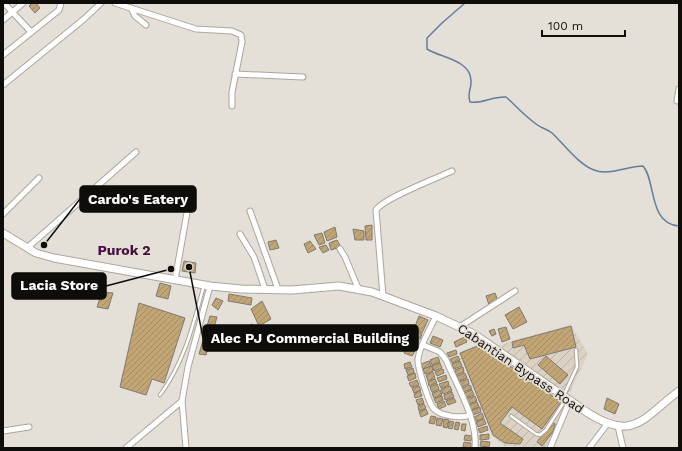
<svg xmlns="http://www.w3.org/2000/svg" width="682" height="451" font-family="'Work Sans',sans-serif">
<style>
.industrial{fill:url(#industrial-furrows)}
.lines{fill:none;stroke-linecap:round;stroke-linejoin:round}
.stream{stroke:#627e99;stroke-width:1.5}
.building{fill:url(#building-hatch);stroke:#7e7971}
.lane-casing{stroke:#aba59d;stroke-width:4.5}
.street-casing{stroke:#aba59d;stroke-width:7}
.secondary-casing{stroke:#aba59d;stroke-width:9}
.lane{stroke:#fff;stroke-width:2.5}
.street{stroke:#fff;stroke-width:5}
.secondary{stroke:#fff;stroke-width:7}
.labels{text-anchor:middle;stroke-width:3.5;stroke-linejoin:round;paint-order:stroke}
.street-label{font-size:13px;fill:#0f0d0a;stroke:#e5e0d7}
.neighbourhood-label{font-size:14px;font-weight:bold;fill:#44103e;stroke:#e5e0d7}
.leader{fill:none;stroke:#0f0d0a;stroke-width:1.5}
.callout-dot{fill:#0f0d0a;stroke:#e5e0d7;stroke-width:1.5}
.callout{fill:#0f0d0a;stroke:#0f0d0a;stroke-width:1.5}
.callout-label{font-size:14px;text-anchor:middle;font-weight:bold;fill:#fff}
</style>
<defs>
<pattern id="industrial-furrows" width="10" height="10" patternUnits="userSpaceOnUse"><rect width="10" height="10" fill="#dcd2c3"/><path d="M-1 1l2-2M0 10L10 0M9 11l2-2" fill="none" stroke="#bcb3a6"/></pattern>
<pattern id="building-hatch" width="6" height="6" patternUnits="userSpaceOnUse"><rect width="6" height="6" fill="#c1a575"/><path d="M-1 1l2-2M0 6l6-6M5 7l2-2" fill="none" stroke="#a58d64"/></pattern>
</defs>
<rect width="100%" height="100%" fill="#e5e0d7"/>
<path class="industrial" d="M571,325l17,29 -17,36 -7,9 4,3 -23,46 -41,-2 -11,-9 -34,-84 22,-9 8,6 22,-9z"/>
<g class="lines">
<path class="stream" d="M465,3l-23,20 -15,15v11c14,9 45,11 44,33 0,9 -4,10 -1,20 12,2 23,-6 36,-5 10,9 19,19 30,27 5,4 11,5 16,9 12,11 27,32 42,37 15,6 33,-4 49,-4 13,14 5,58 36,60"/>
</g>
<g class="building">
<path d="M32,3h4l4,5 -5,5 -6,-7z"/>
<path d="M372,225v15h-6l-1,-14z"/>
<path d="M335,227l2,10 -10,4 -3,-9z"/>
<path d="M353,229l11,2v9h-9z"/>
<path d="M322,233l3,10 -6,2 -5,-10z"/>
<path d="M276,240l3,8 -9,2 -2,-8z"/>
<path d="M337,240l4,7 -10,3 -2,-7z"/>
<path d="M310,241l6,8 -8,4 -4,-9z"/>
<path d="M326,245l3,5 -6,3 -4,-6z"/>
<path d="M184,261l12,2 -1,10 -13,-2z"/>
<path d="M160,283l11,3 -3,13 -12,-3z"/>
<path d="M102,292l11,1 -5,16 -11,-2z"/>
<path d="M495,293l3,8 -9,4 -3,-9z"/>
<path d="M229,294l23,4 -1,7 -23,-4z"/>
<path d="M216,298l7,3 -5,9 -6,-5z"/>
<path d="M262,301l9,18 -12,7 -8,-17z"/>
<path d="M139,303l46,15 -21,65 -12,-4 -6,16 -26,-8z"/>
<path d="M519,307l8,15 -14,7 -8,-14z"/>
<path d="M210,316l7,1 -11,38 -7,-1z"/>
<path d="M419,316l9,4 -6,13 -8,-4z"/>
<path d="M252,324l4,6 -11,5 -3,-5z"/>
<path d="M571,326l5,21 -46,12 -6,-14 -11,3 -1,-6z"/>
<path d="M506,327l4,12 -8,3 -4,-13z"/>
<path d="M494,329l2,5 -4,2 -3,-5z"/>
<path d="M414,331l8,3 -2,5 -9,-3z"/>
<path d="M433,336l10,4 -3,7 -10,-4z"/>
<path d="M412,337l7,3 -2,5 -7,-3z"/>
<path d="M465,337l2,5 -11,5 -2,-5z"/>
<path d="M480,345l81,57 -19,27 -30,-22 -12,16 23,16 -3,5 -15,-1 -12,-8 -33,-82z"/>
<path d="M406,348l9,3 -3,5 -8,-3z"/>
<path d="M456,350l1,4 -8,3 -2,-4z"/>
<path d="M458,356l2,4 -8,3 -2,-4z"/>
<path d="M546,356l22,19 -8,9 -22,-19z"/>
<path d="M438,357l2,5 -8,3 -2,-5z"/>
<path d="M429,361l2,5 -8,3 -2,-5z"/>
<path d="M460,361l2,5 -8,3 -2,-5z"/>
<path d="M410,362l2,5 -7,2 -1,-5z"/>
<path d="M440,363l2,5 -8,3 -2,-5z"/>
<path d="M432,366l1,5 -8,3 -2,-5z"/>
<path d="M463,367l1,5 -8,3 -1,-5z"/>
<path d="M413,368l1,5 -6,2 -2,-5z"/>
<path d="M443,369l1,4 -7,3 -2,-4z"/>
<path d="M433,372l2,6 -7,3 -2,-6z"/>
<path d="M415,373l1,5 -7,3 -2,-5z"/>
<path d="M465,373l2,5 -8,3 -2,-5z"/>
<path d="M446,375l1,4 -8,3 -2,-4z"/>
<path d="M435,379l2,4 -8,3 -1,-4z"/>
<path d="M468,379l1,5 -8,3 -2,-5z"/>
<path d="M417,380l2,5 -8,2 -2,-4z"/>
<path d="M448,381l1,4 -8,3 -2,-4z"/>
<path d="M437,384l2,5 -7,3 -2,-5z"/>
<path d="M470,385l2,4 -9,3 -1,-4z"/>
<path d="M419,386l2,4 -7,3 -2,-5z"/>
<path d="M450,386l2,5 -9,3 -2,-5z"/>
<path d="M440,390l2,5 -8,3 -2,-5z"/>
<path d="M472,390l2,5 -8,3 -2,-5z"/>
<path d="M420,391l2,5 -7,2 -1,-4z"/>
<path d="M452,392l2,5 -9,3 -1,-5z"/>
<path d="M442,396l1,4 -7,3 -2,-4z"/>
<path d="M475,396l2,5 -9,3 -2,-5z"/>
<path d="M422,398l2,5 -6,2 -2,-5z"/>
<path d="M454,398l2,4 -8,3 -2,-4z"/>
<path d="M607,398l12,6 -4,10 -11,-5z"/>
<path d="M444,401l2,5 -7,3 -2,-5z"/>
<path d="M477,402l2,5 -8,3 -2,-5z"/>
<path d="M424,404l2,4 -7,3 -1,-5z"/>
<path d="M480,407l1,5 -8,3 -2,-4z"/>
<path d="M426,409l2,5 -7,3 -2,-5z"/>
<path d="M482,413l2,5 -8,3 -2,-4z"/>
<path d="M431,416l5,1 -2,7 -5,-1z"/>
<path d="M437,418l6,1 -2,7 -5,-1z"/>
<path d="M444,419l5,1 -2,8 -4,-1z"/>
<path d="M484,419l2,5 -8,3 -2,-5z"/>
<path d="M450,421l4,1 -2,7 -4,-1z"/>
<path d="M456,422l4,1 -2,7 -4,-1z"/>
<path d="M552,422l3,2 -2,8 -11,14 -5,-4z"/>
<path d="M462,424h4l-1,7 -4,-1z"/>
<path d="M487,426l1,4 -8,3 -2,-4z"/>
<path d="M489,434v5l-9,1v-5z"/>
<path d="M465,435l7,1 -1,5 -7,-1z"/>
<path d="M481,441l9,1 -1,5 -9,-1z"/>
<path d="M464,442l7,1v5l-8,-1z"/>
</g>
<g class="lines">
<defs>
<g id="lane">
<path d="M160,395c25,-34 33,-70 44,-110"/>
<path d="M564,395l13,-28 -1,-17"/>
<path d="M511,416l25,18 4,1 6,-5 20,-31"/>
</g>
<g id="street">
<path d="M4,3l27,29"/>
<path d="M115,3l81,26 36,2 9,4 1,7 -10,50v14"/>
<path d="M131,8l4,8 11,9"/>
<path d="M3,20l20,-17"/>
<path d="M3,55l56,-45 2,-7"/>
<path d="M235,74l68,3"/>
<path d="M3,85l81,-66 17,-16"/>
<path d="M677,101l2,-12"/>
<path d="M250,211l28,78"/>
<path d="M3,214l36,-36"/>
<path d="M240,234l14,23 11,32"/>
<path d="M27,248l109,-96"/>
<path d="M340,249l5,8 13,31"/>
<path d="M175,280l13,-73"/>
<path d="M383,296l-7,-86c8,-12 61,-32 76,-39"/>
<path d="M436,316c-5,11 -17,31 -18,43 -1,7 11,45 16,50 7,7 27,10 36,6"/>
<path d="M461,326l54,-35"/>
<path d="M423,345l17,7 6,8c11,26 32,60 29,88"/>
<path d="M182,401l4,47"/>
<path d="M618,426l5,22"/>
<path d="M3,431l26,-4"/>
<path d="M126,448l56,-47 6,-34 22,-81"/>
<path d="M550,448l20,-48"/>
<path d="M589,448l19,-25"/>
</g>
<path id="secondary" d="M3,233l33,20 18,5 156,28 31,3 51,1 47,-4 33,6 64,24 38,18 114,79c46,29 55,5 91,-22"/>
</defs>
<use href="#lane" class="lane-casing"/>
<use href="#street" class="street-casing"/>
<use href="#secondary" class="secondary-casing"/>
<use href="#lane" class="lane"/>
<use href="#street" class="street"/>
<use href="#secondary" class="secondary"/>
</g>
<g class="labels">
<g class="street-label">
<text transform="translate(521 368) rotate(34)" y="5">Cabantian Bypass Road</text>
</g>
<g class="neighbourhood-label">
<text x="124" y="255">Purok 2</text>
</g>
</g>
<path class="leader" d="M44 245L80 199M171 269L106 286M189 267L203 338"/>
<g class="callout-dot">
<circle cx="44" cy="245" r="4"/>
<circle cx="171" cy="269" r="4"/>
<circle cx="189" cy="267" r="4"/>
</g>
<g class="callout">
<rect x="80" y="186" width="116" height="26" rx="4"/>
<rect x="12" y="273" width="94" height="26" rx="4"/>
<rect x="203" y="325" width="215" height="26" rx="4"/>
</g>
<g class="callout-label">
<text x="138" y="204">Cardo's Eatery</text>
<text x="59" y="290">Lacia Store</text>
<text x="310" y="343">Alec PJ Commercial Building</text>
</g>
<rect width="682" height="451" fill="none" stroke="#0f0d0a" stroke-width="8"/>
<path d="M542 30v6h83v-6" fill="none" stroke="#0f0d0a" stroke-width="2"/>
<text x="548" y="30" font-size="12" fill="#0f0d0a" stroke="#e5e0d7" stroke-width="3" paint-order="stroke">100 m</text>
</svg>
